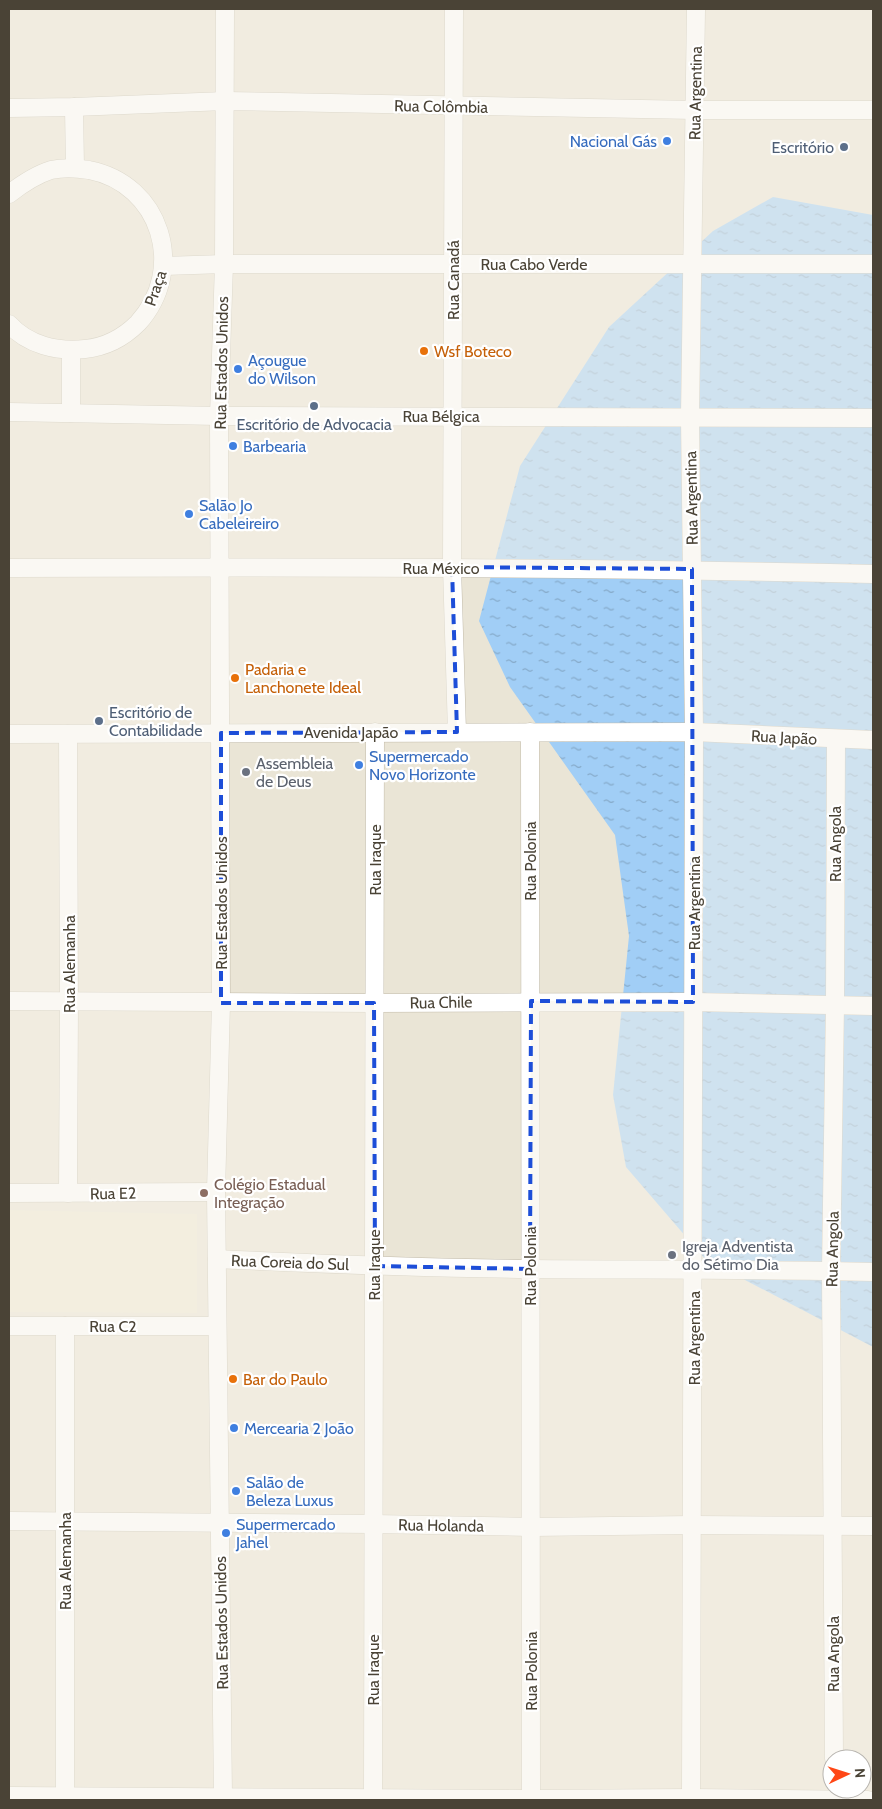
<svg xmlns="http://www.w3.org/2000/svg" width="882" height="1809" font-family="Cabin,sans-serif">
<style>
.residential{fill:#eae5d6;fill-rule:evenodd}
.education{fill:#efe9d2}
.water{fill:url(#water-ripples)}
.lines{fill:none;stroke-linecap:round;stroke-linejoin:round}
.minor-casing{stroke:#c2bbaa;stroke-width:19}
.minor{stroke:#fff;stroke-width:18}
.marked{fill:none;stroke:#1d4ed8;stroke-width:4;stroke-dasharray:10 6;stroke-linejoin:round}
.shop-dot{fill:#3f7fe0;stroke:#fff;stroke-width:2}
.service-dot{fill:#5c6f8a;stroke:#fff;stroke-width:2}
.food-dot{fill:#e8710a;stroke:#fff;stroke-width:2}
.worship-dot{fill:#6b7280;stroke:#fff;stroke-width:2}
.education-dot{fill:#8d6e63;stroke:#fff;stroke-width:2}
.labels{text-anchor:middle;stroke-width:4.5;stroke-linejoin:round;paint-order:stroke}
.street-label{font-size:16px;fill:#4a4336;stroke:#fff}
.shop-label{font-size:16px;fill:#366cbe;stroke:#fff;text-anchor:start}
.service-label{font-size:16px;fill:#4e5e75;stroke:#fff;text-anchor:end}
.food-label{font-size:16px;fill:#c56008;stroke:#fff;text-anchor:start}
.worship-label{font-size:16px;fill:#5b616d;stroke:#fff;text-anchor:start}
.education-label{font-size:16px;fill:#785e54;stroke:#fff;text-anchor:start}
</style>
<defs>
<pattern id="water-ripples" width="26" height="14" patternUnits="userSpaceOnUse" patternTransform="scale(1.25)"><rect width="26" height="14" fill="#a1cef6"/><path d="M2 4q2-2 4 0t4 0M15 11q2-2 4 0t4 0" fill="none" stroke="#85a9c8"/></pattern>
</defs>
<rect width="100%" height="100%" fill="#f5f2e9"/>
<path class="residential" d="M9,9h864v1791h-864zM832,1759h30v30h-30z"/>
<path class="education" d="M9,1210l188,4v99l-188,-1z"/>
<path class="water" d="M773,197l100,18v1132l-168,-88 -79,-92 -13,-72 16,-159 -14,-101 -105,-148 -31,-66 41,-155 89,-139 104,-96z"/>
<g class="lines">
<defs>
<g id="minor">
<path d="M454,9l-2,558 5,165"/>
<path d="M74,107l1,61"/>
<path d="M9,108l65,-1 151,-6 470,9h178"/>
<path d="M9,194c13,-10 26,-19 42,-24 13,-3 26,-2 38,0 72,14 98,99 49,153 -14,14 -33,24 -53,26 -28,3 -57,-4 -76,-25"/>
<path d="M164,266l60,-2h649"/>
<path d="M71,351v62"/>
<path d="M9,412l210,4 654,2"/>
<path d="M9,568c288,-1 576,-1 864,6"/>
<path d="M530,732l1,1067"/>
<path d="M9,734l685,-2 179,8"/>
<path d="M9,1001l365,2 319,-1 180,4"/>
<path d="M9,1193l207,-1"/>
<path d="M68,1193l1,-192 -1,-267"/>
<path d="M217,1259c104,5 209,9 313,10 114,1 229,0 343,3"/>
<path d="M9,1326h208"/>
<path d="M9,1521l364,3 158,3 162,-2 180,1"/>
<path d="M834,1759l-3,-488 4,-266 1,-265"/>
<path d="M9,1796l522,3 160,-1 177,2"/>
<path d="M65,1797v-471"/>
<path d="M223,1797l-7,-605 5,-189 -2,-587 5,-152 1,-255"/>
<path d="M373,1798l2,-1066"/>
<path d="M691,1798l3,-1066 -4,-315 6,-408"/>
</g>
</defs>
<use href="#minor" class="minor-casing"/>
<use href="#minor" class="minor"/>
</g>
<path d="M0 0H882V1809H0ZM452,567l240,2 1,433 -162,-1 -1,268 -155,-3 -1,-263h-153v-270l236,-1z" fill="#f5f2e9" fill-opacity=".55" fill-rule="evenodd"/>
<path class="marked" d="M452,567l240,2 1,433 -162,-1 -1,268 -155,-3 -1,-263h-153v-270l236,-1z"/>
<g class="shop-dot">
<circle cx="667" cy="141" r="5"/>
<circle cx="238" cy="369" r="5"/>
<circle cx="233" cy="446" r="5"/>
<circle cx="189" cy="514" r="5"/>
<circle cx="359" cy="765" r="5"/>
<circle cx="234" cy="1428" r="5"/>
<circle cx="236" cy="1491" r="5"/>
<circle cx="226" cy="1533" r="5"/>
</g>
<g class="service-dot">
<circle cx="844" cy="147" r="5"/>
<circle cx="314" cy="406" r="5"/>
<circle cx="99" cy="721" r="5"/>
</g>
<g class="food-dot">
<circle cx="424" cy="351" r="5"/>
<circle cx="235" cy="678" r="5"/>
<circle cx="233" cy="1379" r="5"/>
</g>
<g class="worship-dot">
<circle cx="246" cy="772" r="5"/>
<circle cx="672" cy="1255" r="5"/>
</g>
<circle class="education-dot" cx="204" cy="1193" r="5"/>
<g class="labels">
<g class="street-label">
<text transform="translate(695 93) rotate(-89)" y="6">Rua Argentina</text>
<text transform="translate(441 106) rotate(1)" y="6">Rua Colômbia</text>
<text x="534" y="270">Rua Cabo Verde</text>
<text transform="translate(453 280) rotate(-90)" y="6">Rua Canadá</text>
<text transform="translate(155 288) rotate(-71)" y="6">Praça</text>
<text transform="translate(221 363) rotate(-89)" y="6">Rua Estados Unidos</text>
<text x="441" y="422">Rua Bélgica</text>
<text transform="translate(691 498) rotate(-91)" y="6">Rua Argentina</text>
<text x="441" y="574">Rua México</text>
<text x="351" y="738">Avenida Japão</text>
<text transform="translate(784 737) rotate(3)" y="6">Rua Japão</text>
<text transform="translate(835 844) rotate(-90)" y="6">Rua Angola</text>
<text transform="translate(375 860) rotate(-90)" y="6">Rua Iraque</text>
<text transform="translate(530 861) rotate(-90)" y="6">Rua Polonia</text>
<text transform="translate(221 903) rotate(-90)" y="6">Rua Estados Unidos</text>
<text transform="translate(694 903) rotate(-90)" y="6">Rua Argentina</text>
<text transform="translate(69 964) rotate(-90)" y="6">Rua Alemanha</text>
<text transform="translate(441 1002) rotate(-1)" y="6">Rua Chile</text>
<text transform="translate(113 1193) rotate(-1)" y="6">Rua E2</text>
<text transform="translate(832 1249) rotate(-89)" y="6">Rua Angola</text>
<text transform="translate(290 1262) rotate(2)" y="6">Rua Coreia do Sul</text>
<text transform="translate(374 1265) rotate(-90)" y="6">Rua Iraque</text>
<text transform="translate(530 1266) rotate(-90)" y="6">Rua Polonia</text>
<text x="113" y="1332">Rua C2</text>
<text transform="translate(694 1338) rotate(-90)" y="6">Rua Argentina</text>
<text transform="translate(441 1525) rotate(1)" y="6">Rua Holanda</text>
<text transform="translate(65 1561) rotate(-90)" y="6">Rua Alemanha</text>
<text transform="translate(221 1623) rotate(-91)" y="6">Rua Estados Unidos</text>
<text transform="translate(833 1654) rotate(-90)" y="6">Rua Angola</text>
<text transform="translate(373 1670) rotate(-90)" y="6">Rua Iraque</text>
<text transform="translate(531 1671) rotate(-90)" y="6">Rua Polonia</text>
</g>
<g class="shop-label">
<text x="657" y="147" text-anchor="end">Nacional Gás</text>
<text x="248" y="366">Açougue<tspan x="248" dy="18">do Wilson</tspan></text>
<text x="243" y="452">Barbearia</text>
<text x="199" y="511">Salão Jo<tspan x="199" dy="18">Cabeleireiro</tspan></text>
<text x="369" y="762">Supermercado<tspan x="369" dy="18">Novo Horizonte</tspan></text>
<text x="244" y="1434">Mercearia 2 João</text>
<text x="246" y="1488">Salão de<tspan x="246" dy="18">Beleza Luxus</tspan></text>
<text x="236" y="1530">Supermercado<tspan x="236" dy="18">Jahel</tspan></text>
</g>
<g class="service-label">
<text x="834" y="153">Escritório</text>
<text x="314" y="430" text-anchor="middle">Escritório de Advocacia</text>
<text x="109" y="718" text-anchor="start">Escritório de<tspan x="109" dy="18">Contabilidade</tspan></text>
</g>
<g class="food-label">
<text x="434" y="357">Wsf Boteco</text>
<text x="245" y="675">Padaria e<tspan x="245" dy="18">Lanchonete Ideal</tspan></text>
<text x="243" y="1385">Bar do Paulo</text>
</g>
<g class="worship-label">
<text x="256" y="769">Assembleia<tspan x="256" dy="18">de Deus</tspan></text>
<text x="682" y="1252">Igreja Adventista<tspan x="682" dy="18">do Sétimo Dia</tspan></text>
</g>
<g class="education-label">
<text x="214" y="1190">Colégio Estadual<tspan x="214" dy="18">Integração</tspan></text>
</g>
</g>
<rect width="882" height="1809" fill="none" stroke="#4a4336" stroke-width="20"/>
<g transform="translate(847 1774) rotate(86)"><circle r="24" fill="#ffffff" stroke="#b7b4af"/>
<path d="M0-4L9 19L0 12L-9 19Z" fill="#ff4716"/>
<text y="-8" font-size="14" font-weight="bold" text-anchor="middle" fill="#4a4336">N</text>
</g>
</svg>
